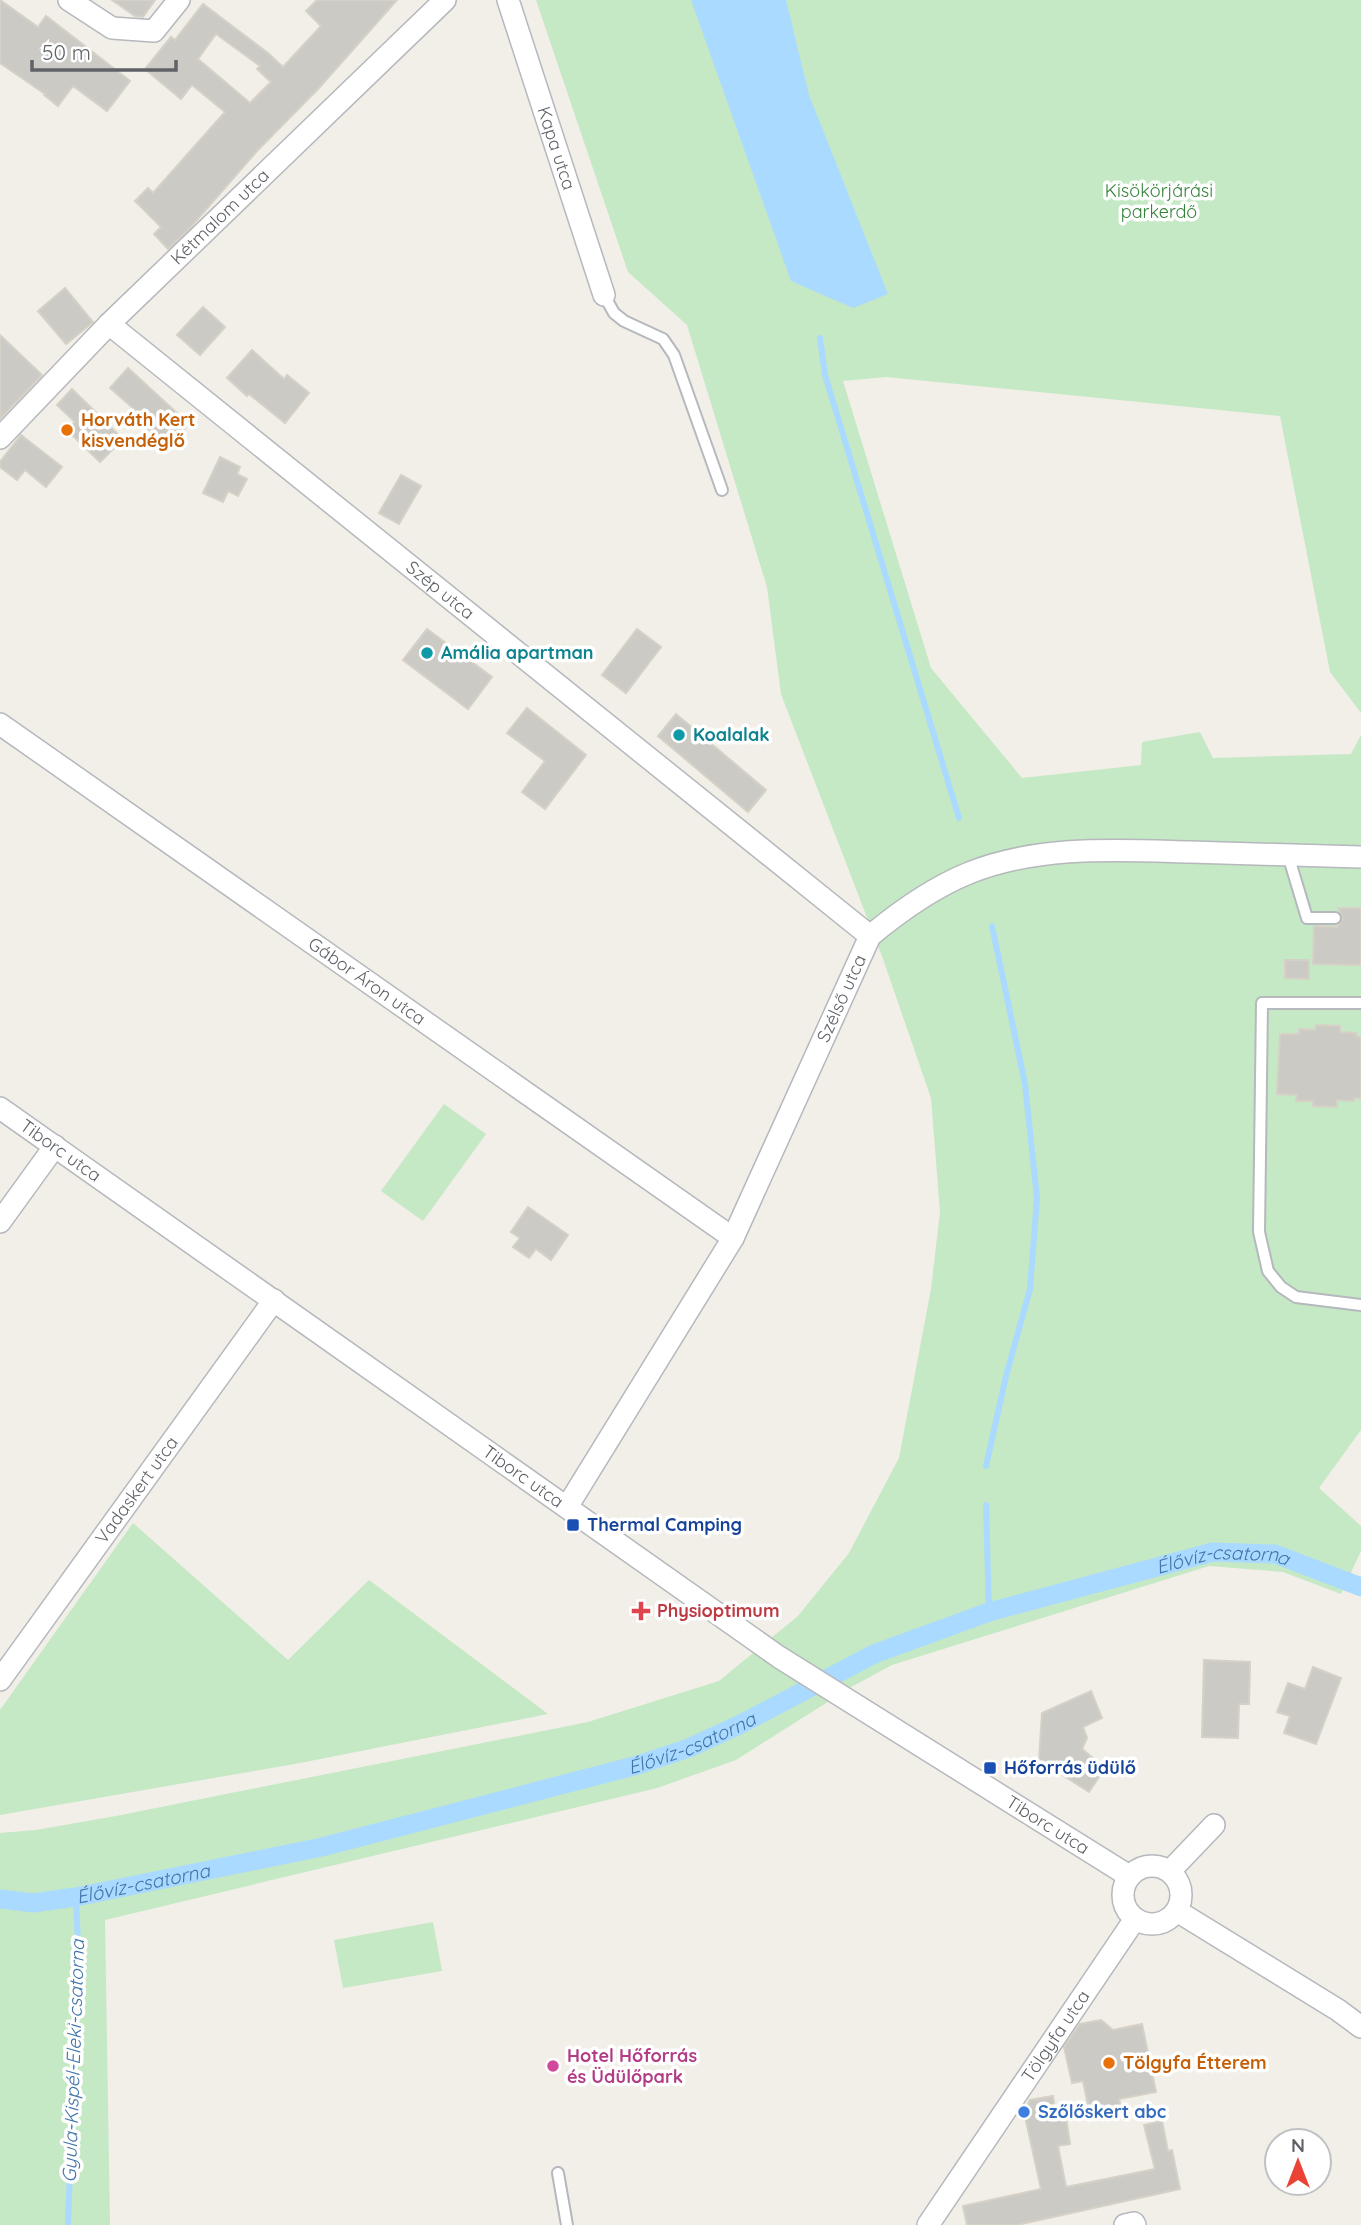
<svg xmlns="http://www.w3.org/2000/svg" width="1361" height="2225" font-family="Quicksand,sans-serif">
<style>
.green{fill:#c5e8c5}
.water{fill:#aadaff}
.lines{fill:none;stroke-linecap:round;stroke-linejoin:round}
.stream{stroke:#aadaff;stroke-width:6}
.canal{stroke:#aadaff;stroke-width:19}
.building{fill:#cccac5;stroke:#d6d1c6;stroke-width:2;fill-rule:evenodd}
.lane-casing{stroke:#b5b8bc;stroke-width:14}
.street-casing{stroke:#b5b8bc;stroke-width:24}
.lane{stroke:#fff;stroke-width:10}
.street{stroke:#fff;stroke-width:21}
.food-dot{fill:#e8710a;stroke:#fff;stroke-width:2.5}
.culture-dot{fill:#0f9aa8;stroke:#fff;stroke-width:2.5}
.transit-dot{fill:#1a4fb4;stroke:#fff;stroke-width:2.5}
.health-dot{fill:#e0444e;stroke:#fff;stroke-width:2.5}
.hotel-dot{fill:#d1479c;stroke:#fff;stroke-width:2.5}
.shop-dot{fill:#3f7fe0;stroke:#fff;stroke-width:2.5}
.labels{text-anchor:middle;stroke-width:7;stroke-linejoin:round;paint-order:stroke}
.street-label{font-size:18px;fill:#5f6368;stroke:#fff}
.park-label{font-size:18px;fill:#348238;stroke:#fff}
.food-label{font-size:18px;font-weight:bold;fill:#c56008;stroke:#fff;text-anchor:start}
.culture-label{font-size:18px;font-weight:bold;fill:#0d838f;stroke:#fff;text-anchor:start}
.transit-label{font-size:18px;font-weight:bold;fill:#164399;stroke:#fff;text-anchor:start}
.health-label{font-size:18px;font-weight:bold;fill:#be3a42;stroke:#fff;text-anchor:start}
.hotel-label{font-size:18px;font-weight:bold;fill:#b23c85;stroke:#fff;text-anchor:start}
.shop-label{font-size:18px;font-weight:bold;fill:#366cbe;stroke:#fff;text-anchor:start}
.water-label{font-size:19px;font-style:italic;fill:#4174aa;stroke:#fff}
</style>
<rect width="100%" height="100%" fill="#f1efe8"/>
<g class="green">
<path d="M536,0h825v713l-31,-41 -50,-256 -394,-39 -43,4 88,287 91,110 119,-13 1,-23 58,-10 13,26 138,-4 10,-19v695l-42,58 42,38v25l-20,43 -58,-22 -74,-6 -317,99 -39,21 -117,74 -79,28 -552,132 5,305h-110v-392l36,-3 80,-14 472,-94 131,-41 79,-65 51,-63 50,-95 32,-169 9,-77 -9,-114 -48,-139 -102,-265 -14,-107 -80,-262 -59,-53z"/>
<path d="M444,1104l42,30 -63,87 -42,-30z"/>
<path d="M133,1523l155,137 81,-80 179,134 -248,49 -300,52v-105z"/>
<path d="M433,1922l9,49 -99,17 -9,-48z"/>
</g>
<path class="water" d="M691,0h95l23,95 79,199 -35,14 -62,-27z"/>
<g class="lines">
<g class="stream">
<path d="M820,338l5,37 134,443"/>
<path d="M986,1466l20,-90 24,-87 7,-91 -12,-114 -33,-158"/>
<path d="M986,1505l3,107"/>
<path d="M68,2225l10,-280 -2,-48"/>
</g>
<path class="canal" id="s1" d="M0,1899l33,4 43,-6 246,-50 316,-82 51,-17 52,-24 133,-70 115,-42 224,-60 62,2 86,33"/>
</g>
<g class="building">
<path d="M0,0l38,27 8,-11 84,65 -23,30 -34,-25 -15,20 -14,-11 1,-1 -45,-31z"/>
<path d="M112,0h43l-12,17 -8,-1z"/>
<path d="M317,0h80l-78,88 -61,62 -68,78 -22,21 -14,-15 7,-7 -26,-26 13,-13 5,5 72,-81 -33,-27 -11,14 -36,-30 26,-32 4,3 28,-36 65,49 15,14 38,-41 -15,-15zM216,34l44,32 -3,3 14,13 -21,21 -52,-44z"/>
<path d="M65,288l28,34 -27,22 -28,-33z"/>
<path d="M203,307l22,20 -25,28 -23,-20z"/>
<path d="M0,335l42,40 -42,44z"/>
<path d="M252,350l32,29 3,-4 22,18 -24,30 -36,-29 -2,2 -20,-18z"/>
<path d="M128,368l61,56 -22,23 -21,-20 4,-4 -40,-35z"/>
<path d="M72,389l51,50 -23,23 -33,-32 8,-8 -18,-17z"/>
<path d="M21,435l41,32 -16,20 -21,-17 -8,10 -17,-13v-5z"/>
<path d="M220,457l20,10 -3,7 10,5 -9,17 -10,-5 -5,11 -20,-9z"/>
<path d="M401,475l20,11 -22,38 -20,-11z"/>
<path d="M427,629l65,48 -24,32 -65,-49z"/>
<path d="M637,629l24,18 -35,46 -24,-18z"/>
<path d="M527,708l59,47 -41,54 -23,-17 23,-31 -38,-28z"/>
<path d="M676,714l90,76 -18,22 -90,-76z"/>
<path d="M1338,908h23v57l-48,-1 1,-38 23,1 6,-8z"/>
<path d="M1285,960h24v19l-24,-1z"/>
<path d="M1316,1025l24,1v6l16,1v3l5,1v61h-7v3l-17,-1v7l-24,-1v-5h-17l1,-6 -20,-1 3,-60h19v-5l16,1z"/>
<path d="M528,1207l40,28 -17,25 -15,-11 -7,9 -16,-11 7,-9 -9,-6z"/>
<path d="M1204,1660l46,2 -1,42h-10l-1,34 -36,-1z"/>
<path d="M1313,1667l28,11 -25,66 -32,-11 6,-17 -13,-4 11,-29 17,6z"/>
<path d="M1091,1691l11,27 -19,9 4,11 -5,11 23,19 -16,24 -50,-32 3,-47z"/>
<path d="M1101,2020l12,10 29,-6 14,68 -37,7 2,10 -31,6 -7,-34 -11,2 -8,-36 16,-23z"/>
<path d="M1053,2096l3,22 10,-1 4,27 -12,2 8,41 89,-18 -11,-44 18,-4 6,30 4,-1 8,39 -163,36h-50l-4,-19 78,-17 -17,-77 6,-12z"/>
</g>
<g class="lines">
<defs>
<g id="lane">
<path d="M604,295l10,18 10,8 39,18 11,16 48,135"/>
<path d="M1288,855l19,63h28"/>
<path d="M1361,1003h-99l-3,229 9,39 13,16 15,10 65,8"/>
<path d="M558,2173l9,52"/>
</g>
<g id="street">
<path d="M69,0l43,28 42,3 25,-31"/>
<path id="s2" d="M508,0l96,295"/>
<path id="s3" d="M109,324l761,612"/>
<path id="s4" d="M0,438l109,-114 336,-324"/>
<path id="s5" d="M0,724l733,514"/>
<path id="s6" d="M0,1108l779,549 350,219"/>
<path d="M0,1222l55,-76"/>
<path id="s7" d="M567,1507l166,-269 137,-302c30,-25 62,-48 99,-63 70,-28 147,-23 221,-21 57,2 114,3 171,5"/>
<path id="s8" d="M0,1680l274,-380"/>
<circle cx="1152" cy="1895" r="29"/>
<path d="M1170,1871l44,-46"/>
<path d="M1177,1911l161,99 23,17"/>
<path id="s9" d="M928,2225l207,-306"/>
<path d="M1125,2225l9,-2 1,2"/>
</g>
</defs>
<use href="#lane" class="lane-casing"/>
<use href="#street" class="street-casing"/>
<use href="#lane" class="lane"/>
<use href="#street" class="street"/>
</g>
<g class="food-dot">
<circle cx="67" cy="430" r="7"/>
<circle cx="1109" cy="2063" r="7"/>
</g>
<g class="culture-dot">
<circle cx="427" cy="653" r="7"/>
<circle cx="679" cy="735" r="7"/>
</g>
<g class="transit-dot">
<rect x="566" y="1518" width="14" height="14" rx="3.5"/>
<rect x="983" y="1761" width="14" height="14" rx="3.5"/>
</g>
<path class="health-dot" d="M637.5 1600.5h7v7h7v7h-7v7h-7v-7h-7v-7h7z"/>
<circle class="hotel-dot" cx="553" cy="2066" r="7"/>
<circle class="shop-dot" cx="1024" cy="2112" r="7"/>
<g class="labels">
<g class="street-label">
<text dy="6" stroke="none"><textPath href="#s2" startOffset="156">Kapa utca</textPath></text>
<text dy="6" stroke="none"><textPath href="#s4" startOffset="312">Kétmalom utca</textPath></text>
<text dy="6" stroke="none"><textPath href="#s3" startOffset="425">Szép utca</textPath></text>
<text dy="6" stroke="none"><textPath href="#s5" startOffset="448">Gábor Áron utca</textPath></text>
<text dy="6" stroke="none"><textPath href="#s7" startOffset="579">Szélső utca</textPath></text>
<text dy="6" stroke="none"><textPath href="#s6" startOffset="74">Tiborc utca</textPath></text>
<text dy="6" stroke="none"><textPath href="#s6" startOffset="640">Tiborc utca</textPath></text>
<text dy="6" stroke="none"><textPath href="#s8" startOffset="234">Vadaskert utca</textPath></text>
<text dy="6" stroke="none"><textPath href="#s6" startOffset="1270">Tiborc utca</textPath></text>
<text dy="6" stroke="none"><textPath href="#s9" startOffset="228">Tölgyfa utca</textPath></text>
</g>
<g class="park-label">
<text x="1159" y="197">Kisökörjárási<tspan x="1159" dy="21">parkerdő</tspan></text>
</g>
<g class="food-label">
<text x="81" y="426">Horváth Kert<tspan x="81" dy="21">kisvendéglő</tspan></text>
<text x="1123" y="2069">Tölgyfa Étterem</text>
</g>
<g class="culture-label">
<text x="441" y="659">Amália apartman</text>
<text x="693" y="741">Koalalak</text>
</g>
<g class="transit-label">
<text x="587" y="1531">Thermal Camping</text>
<text x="1004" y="1774">Hőforrás üdülő</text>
</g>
<g class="health-label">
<text x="657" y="1617">Physioptimum</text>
</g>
<g class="hotel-label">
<text x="567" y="2062">Hotel Hőforrás<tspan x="567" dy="21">és Üdülőpark</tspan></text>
</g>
<g class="shop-label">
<text x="1038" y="2118">Szőlőskert abc</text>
</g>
<g class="water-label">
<text dy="7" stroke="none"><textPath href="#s1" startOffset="1279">Élővíz-csatorna</textPath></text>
<text dy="7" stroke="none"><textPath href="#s1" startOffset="712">Élővíz-csatorna</textPath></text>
<text dy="7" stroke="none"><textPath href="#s1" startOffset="145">Élővíz-csatorna</textPath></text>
<text transform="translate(73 2061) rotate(-88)" y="7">Gyula-Kispél-Eleki-csatorna</text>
</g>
</g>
<g transform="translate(1298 2162)"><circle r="33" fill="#ffffff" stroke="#bfc1c3" stroke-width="2"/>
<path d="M0-5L12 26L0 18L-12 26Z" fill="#ea4335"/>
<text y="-10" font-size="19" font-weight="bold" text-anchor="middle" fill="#5f6368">N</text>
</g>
<path d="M32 60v10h144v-10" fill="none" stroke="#5f6368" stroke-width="3.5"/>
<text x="42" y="60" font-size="21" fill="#5f6368" stroke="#ffffff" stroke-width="5" paint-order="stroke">50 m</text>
</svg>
